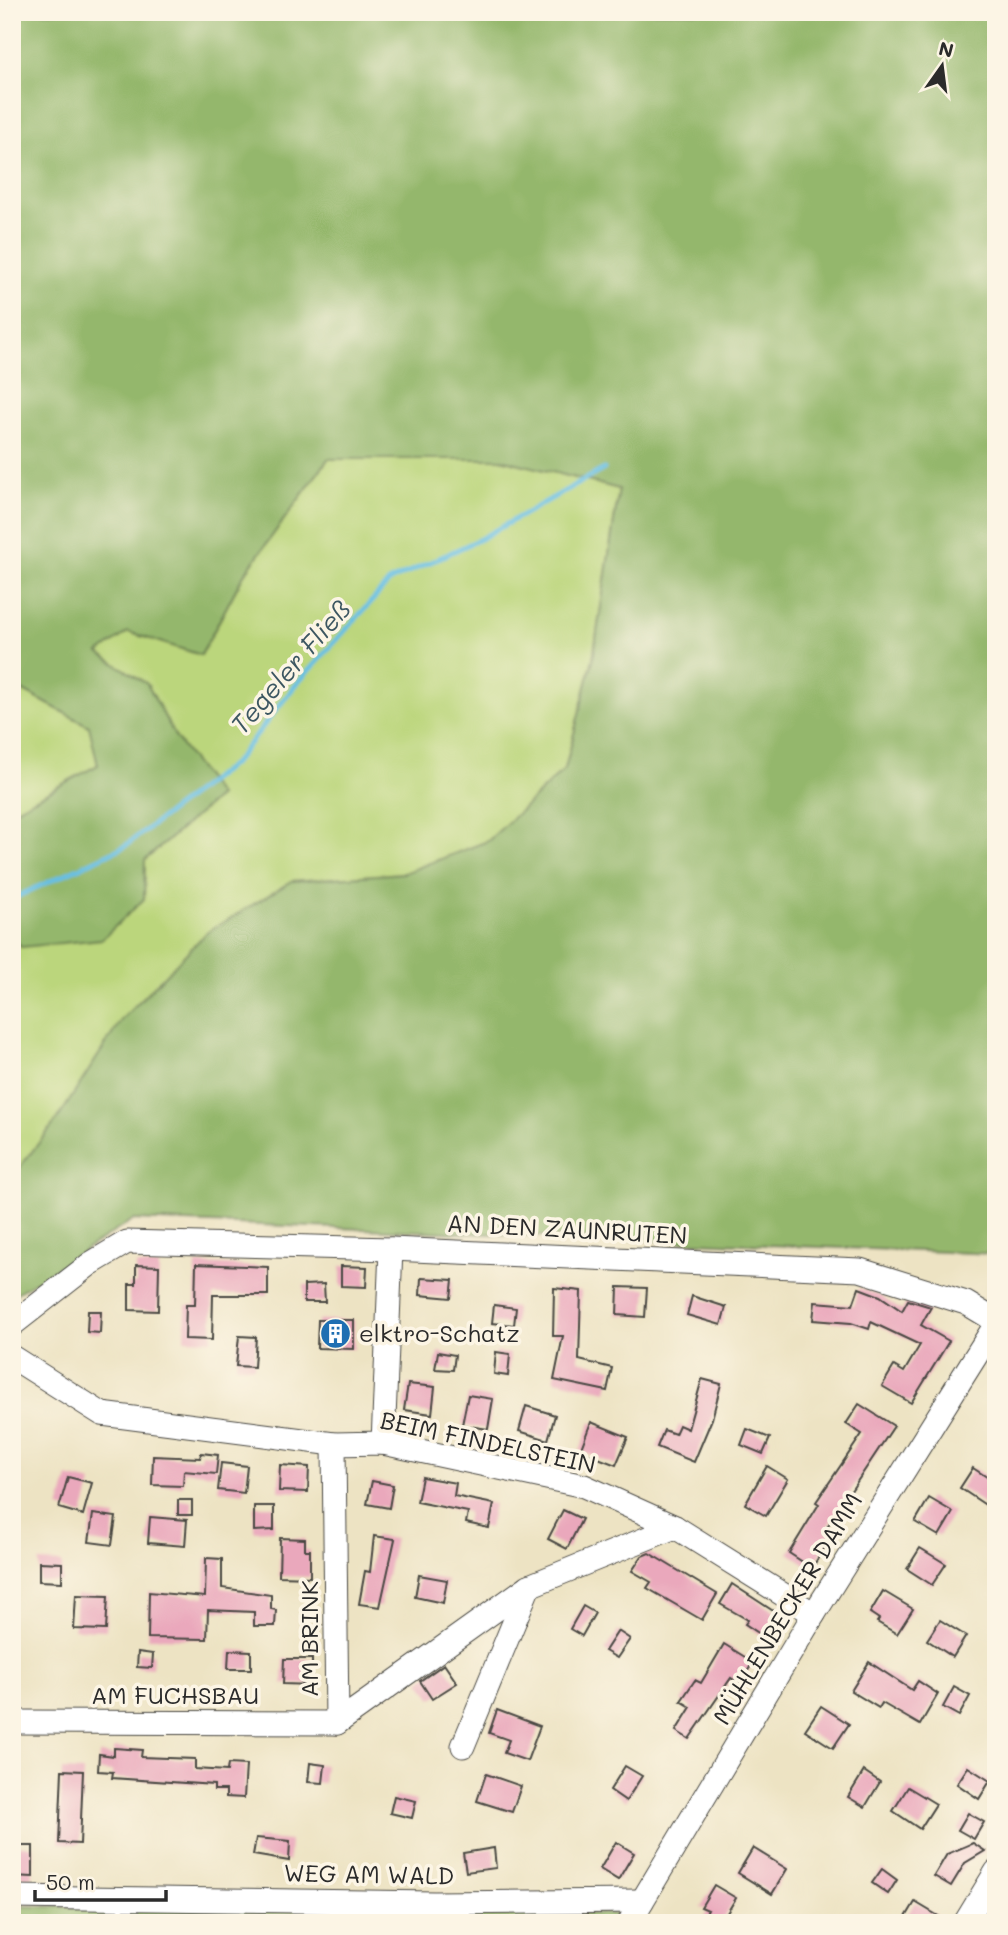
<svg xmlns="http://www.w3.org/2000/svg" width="1008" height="1935" font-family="Mali,sans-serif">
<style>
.green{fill:#bbd67c;stroke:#738054;stroke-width:2}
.forest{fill:#94b76c;stroke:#60714c;stroke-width:2}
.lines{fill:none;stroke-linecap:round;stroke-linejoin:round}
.stream{stroke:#66bfe4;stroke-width:5}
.building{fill:#eaa8bc}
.minor-casing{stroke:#484742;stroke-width:25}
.minor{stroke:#fff;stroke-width:23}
.labels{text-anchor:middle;stroke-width:7;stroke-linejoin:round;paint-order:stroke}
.street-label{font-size:24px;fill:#2b2b2b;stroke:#fcf5e5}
.poi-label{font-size:24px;fill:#2b2b2b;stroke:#fcf5e5;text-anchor:start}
.water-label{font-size:26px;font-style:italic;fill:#3d5762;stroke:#fcf5e5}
</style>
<rect width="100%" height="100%" fill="#fcf5e5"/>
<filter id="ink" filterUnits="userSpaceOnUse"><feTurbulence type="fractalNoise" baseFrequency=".0143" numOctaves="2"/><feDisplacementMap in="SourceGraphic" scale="14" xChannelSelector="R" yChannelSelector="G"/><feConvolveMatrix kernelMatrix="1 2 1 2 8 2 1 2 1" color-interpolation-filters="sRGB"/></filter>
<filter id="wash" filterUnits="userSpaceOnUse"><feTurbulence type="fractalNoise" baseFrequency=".00686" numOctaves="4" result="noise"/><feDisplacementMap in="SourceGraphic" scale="28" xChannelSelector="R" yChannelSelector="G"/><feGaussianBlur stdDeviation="1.57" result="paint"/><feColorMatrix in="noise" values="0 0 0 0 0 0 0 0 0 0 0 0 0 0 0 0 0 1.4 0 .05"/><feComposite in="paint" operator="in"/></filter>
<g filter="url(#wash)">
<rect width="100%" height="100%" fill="#ede3c3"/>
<g class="green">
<path d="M328,459h173l118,30 -26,170 -28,110 -77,72 -84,32 -112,8 -235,239 -45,57v-240l10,10 122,-48 1,-39 74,-64 -43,-58 -29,-54 -49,-31 30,-21 73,23 42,-79z"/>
<path d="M12,663l4,24 74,39 8,40 -86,45z"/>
</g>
<g class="forest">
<path d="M12,12h984v1242l-863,-34 -121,76v-119l45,-57 65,-101 84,-86 86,-52 112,-8 84,-32 77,-72 28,-110 26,-170 -118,-30h-173l-85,117 -42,79 -73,-23 -29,21 48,31 29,54 43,58 -74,64 -1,39 -42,40 -80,8 -10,-10v-126l86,-46 -9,-39 -73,-39 -4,-24z"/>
<path d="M12,1906l606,8 -5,9h-601z"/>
</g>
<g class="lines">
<path class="stream" d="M12,899l113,-53 110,-84 59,-75 96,-106 90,-42 124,-70"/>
</g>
<g id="blocks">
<g class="building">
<path d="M196,1264l72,3v28h-55l-1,45 -27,-1 1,-34h9z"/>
<path d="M136,1265l23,1 -1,45 -29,-1v-26h7z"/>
<path d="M341,1266l26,1 -1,20 -25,-1z"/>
<path d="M421,1278l32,2 -2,18 -31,-3z"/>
<path d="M324,1284l1,18h-21v-17z"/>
<path d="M618,1287l29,1 -2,29 -28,-2z"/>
<path d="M554,1288l27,3 -2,69 33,8 -5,23 -53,-11 9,-44h-10z"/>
<path d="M859,1288l21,8 22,15 6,-11 23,7 -10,18 28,16 -38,62 -29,-17 12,-20 10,6 16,-27 -49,-23 -2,7 -18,-6 -38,-3 2,-18 38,3z"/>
<path d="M692,1296l34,11 -5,18 -34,-10z"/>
<path d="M494,1305l22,3 -2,17 -22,-2z"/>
<path d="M88,1311h13l-1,22 -13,-1z"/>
<path d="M318,1320h36v29l-37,-1z"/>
<path d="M239,1336l17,1 -2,30 -18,-1z"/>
<path d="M438,1352l17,3 -2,15 -18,-1z"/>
<path d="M496,1352l14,2 -2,22 -14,-2z"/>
<path d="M702,1379l19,5 -9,35 -18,43 -37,-15 7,-17 11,4 4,-9 9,4z"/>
<path d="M408,1384l27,3 -3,27 -28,-4z"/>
<path d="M468,1395l25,4 -5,30 -26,-4z"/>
<path d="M859,1404l35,22 -69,104 7,5 -20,33 -23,-15 30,-49 -3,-2 46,-68 -16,-10z"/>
<path d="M526,1406l29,9 -7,25 -29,-9z"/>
<path d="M591,1422l37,15 -12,28 -36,-14z"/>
<path d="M747,1429l23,9 -7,16 -22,-9z"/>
<path d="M201,1453l17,2 -2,19 -32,-3 -1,15 -31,-1 1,-29 47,2z"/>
<path d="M221,1463l26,3 -3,27 -26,-3z"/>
<path d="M280,1465l29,2 -1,25 -29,-1z"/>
<path d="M767,1466l21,13 -22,37 -21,-12z"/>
<path d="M973,1468l23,15v29l-36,-24z"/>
<path d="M68,1477l24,6 -9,32 -24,-7z"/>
<path d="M422,1477l34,6 -2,13 40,8 -5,24 -23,-5 2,-11 -51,-10z"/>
<path d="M372,1481l21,4 -4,23 -22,-4z"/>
<path d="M929,1498l24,14 -14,24 -24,-14z"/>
<rect x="178" y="1500" width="14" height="15"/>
<path d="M254,1506h20v24l-20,1z"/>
<path d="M563,1510l19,9 -15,30 -19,-10z"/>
<path d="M93,1514l23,3 -4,28 -23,-3z"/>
<path d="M150,1517l37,3 -2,26 -37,-3z"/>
<path d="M374,1536l21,3 -15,68 -21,-3 6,-33 5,1z"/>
<path d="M280,1538l25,1v11h5v27l-31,-1z"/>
<path d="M920,1548l26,16 -14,21 -25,-16z"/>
<path d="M649,1553l68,41 -15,26 -55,-32 4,-6 -19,-11 10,-15z"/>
<path d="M206,1558l16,1v29l49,7v14l5,1 -1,16h-21v-14l-46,-2 -1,29 -59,-1 1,-46 56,5z"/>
<path d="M39,1562l23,1v19l-23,-1z"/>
<path d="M419,1575l28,5 -4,23 -28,-6z"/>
<path d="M732,1584l52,34 -15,22 -24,-16 3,-4 -28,-16z"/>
<path d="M883,1591l30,18 -16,25 -20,-12 2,-3 -9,-6z"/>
<path d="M76,1595l32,1 -2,34 -32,-1z"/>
<path d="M583,1606l12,7 -13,23 -12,-7z"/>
<path d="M940,1620l26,16 -13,21 -26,-17z"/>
<path d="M618,1631l12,8 -13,19 -12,-7z"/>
<path d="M724,1644l29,18 -13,22 -9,-6 -42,61 -13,-8 15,-24 -10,-6 14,-21 6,3z"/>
<path d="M229,1650l22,1v18h-23z"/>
<path d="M138,1652l15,2 -1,14 -15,-1z"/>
<path d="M284,1659h28v26l-29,-1z"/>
<path d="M869,1662l43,28 6,-9 20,13 -18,31 -38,-22 -3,5 -28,-17z"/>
<path d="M444,1664l13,19 -25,16 -12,-18z"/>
<path d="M954,1687l16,9 -11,20 -16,-9z"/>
<path d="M821,1706l28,18 -16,24 -28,-18z"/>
<path d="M497,1710l43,16 -13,35 -23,-8 5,-13 -20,-7z"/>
<path d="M114,1748l28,2 -1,7 54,2v10l32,2 1,-7 18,1 -2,33 -18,-1v-7h-12v-5l-102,-7 1,-6 -15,-1 1,-17 15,2z"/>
<path d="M310,1763l15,2 -2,18 -15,-1z"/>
<path d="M625,1766l17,10 -16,25 -16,-11z"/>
<path d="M968,1767l22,14 -11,18 -22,-15z"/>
<path d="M62,1770l21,1 -3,73 -21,-1z"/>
<path d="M864,1771l16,11 -15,25 -17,-10z"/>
<path d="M486,1774l35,12 -9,26 -35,-11z"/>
<path d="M908,1787l28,17 -16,25 -27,-18z"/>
<path d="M394,1796l22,5 -4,17 -22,-5z"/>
<path d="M968,1813l16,9 -10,17 -16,-9z"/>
<path d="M256,1838l34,3 -1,20 -36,-6z"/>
<path d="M616,1842l18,11 -16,27 -18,-11z"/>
<path d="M973,1843l12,8 -20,12 -14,23 -17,-10 13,-22z"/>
<path d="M12,1846h21v31l-21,-1z"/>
<path d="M494,1848l2,20 -30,4 -3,-19z"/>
<path d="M753,1848l34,21 -15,25 -34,-21z"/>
<path d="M882,1869l15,11 -9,14 -16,-11z"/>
<path d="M714,1885l22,13 -15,25h-21l8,-13 -7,-3z"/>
<path d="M915,1902l35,21h-35l-9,-6z"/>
</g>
</g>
</g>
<g filter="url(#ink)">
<use href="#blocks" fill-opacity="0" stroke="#484742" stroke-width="2"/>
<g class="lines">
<defs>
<g id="minor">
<path d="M12,1325l78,-61 37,-22 264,7 469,21 106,33 30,18"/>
<path d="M12,1357l90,57 232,30 49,-1 201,43 91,41 139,87"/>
<path d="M383,1443l8,-194"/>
<path d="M334,1444l3,279 192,-137 146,-59"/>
<path d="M12,1722l325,1"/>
<path d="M463,1746l66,-160"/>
<path d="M12,1897l422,6 208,-2"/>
<path d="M629,1923l185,-309 182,-290"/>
<path d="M965,1923l31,-51"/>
</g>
</defs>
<use href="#minor" class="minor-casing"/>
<use href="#minor" class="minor"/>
</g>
</g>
<defs>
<symbol id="building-disc" viewBox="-11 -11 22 22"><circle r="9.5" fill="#1f6fb2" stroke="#fcf5e5"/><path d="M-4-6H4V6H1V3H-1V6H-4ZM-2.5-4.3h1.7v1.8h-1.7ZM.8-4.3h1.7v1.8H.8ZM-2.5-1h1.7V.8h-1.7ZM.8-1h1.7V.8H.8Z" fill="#fff"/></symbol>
</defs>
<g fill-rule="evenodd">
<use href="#building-disc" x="318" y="1316" width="35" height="35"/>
</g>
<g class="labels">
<g class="street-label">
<text transform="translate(567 1230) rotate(3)" y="8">AN DEN ZAUNRUTEN</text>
<text transform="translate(488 1443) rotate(12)" y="8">BEIM FINDELSTEIN</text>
<text transform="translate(788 1609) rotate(-59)" y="8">MÜHLENBECKER DAMM</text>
<text transform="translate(310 1639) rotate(-90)" y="8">AM BRINK</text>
<text x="175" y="1704">AM FUCHSBAU</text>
<text transform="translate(369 1875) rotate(1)" y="8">WEG AM WALD</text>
</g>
<g class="poi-label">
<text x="359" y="1342">elktro-Schatz</text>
</g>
<g class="water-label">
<text transform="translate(291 667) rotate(-49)" y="9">Tegeler Fließ</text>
</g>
</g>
<rect width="1008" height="1935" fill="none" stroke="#fcf5e5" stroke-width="42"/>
<g transform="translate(942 66) rotate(14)" stroke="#fcf5e5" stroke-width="5" paint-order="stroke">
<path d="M0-5L12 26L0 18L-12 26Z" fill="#2b2b2b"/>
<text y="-10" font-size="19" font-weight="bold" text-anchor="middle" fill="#2b2b2b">N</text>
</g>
<path d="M35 1890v10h131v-10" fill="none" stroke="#2b2b2b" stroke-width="3.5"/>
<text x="46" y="1890" font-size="21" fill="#2b2b2b" stroke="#fcf5e5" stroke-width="5" paint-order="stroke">50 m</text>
</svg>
